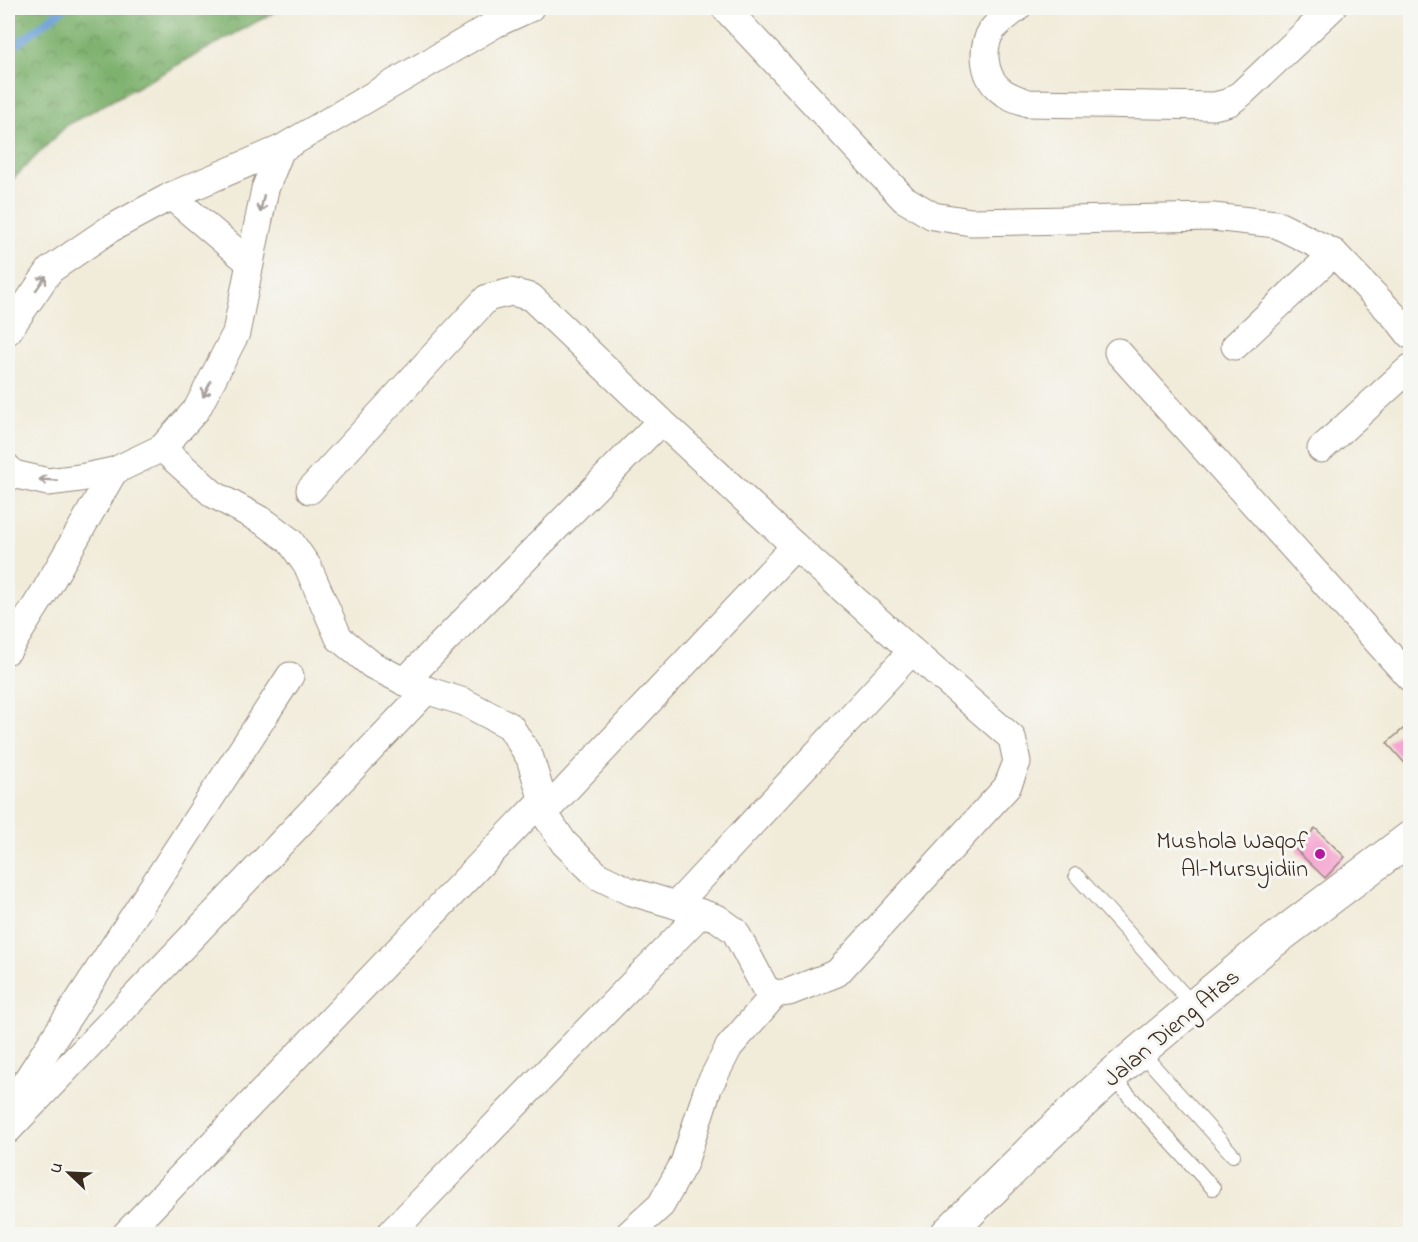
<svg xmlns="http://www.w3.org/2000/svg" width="1418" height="1242" font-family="'Indie Flower',sans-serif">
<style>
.forest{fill:url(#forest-crowns);stroke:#5c6e46;stroke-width:1.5}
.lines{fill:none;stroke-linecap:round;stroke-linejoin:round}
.stream{stroke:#699ed5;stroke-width:8}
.building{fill:#f5a3cf}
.service-casing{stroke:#968a7c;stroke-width:16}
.minor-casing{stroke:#968a7c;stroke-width:29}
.tertiary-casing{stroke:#968a7c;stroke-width:35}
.service{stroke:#fff;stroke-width:14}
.minor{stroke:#fff;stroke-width:27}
.tertiary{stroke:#fff;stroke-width:33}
.oneway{stroke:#a79f9a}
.poi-dot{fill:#b5179e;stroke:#f6f6f2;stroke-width:2}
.labels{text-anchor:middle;stroke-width:6;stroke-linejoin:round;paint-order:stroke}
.poi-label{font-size:24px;fill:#3b2a1e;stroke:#f6f6f2;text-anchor:end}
.street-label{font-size:24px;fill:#3b2a1e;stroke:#f6f6f2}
</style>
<defs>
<pattern id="forest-crowns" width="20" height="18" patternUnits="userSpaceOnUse" patternTransform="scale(1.5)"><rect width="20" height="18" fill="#7db16d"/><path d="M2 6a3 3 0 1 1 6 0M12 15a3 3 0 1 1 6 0" fill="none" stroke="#689059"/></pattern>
</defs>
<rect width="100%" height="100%" fill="#f6f6f2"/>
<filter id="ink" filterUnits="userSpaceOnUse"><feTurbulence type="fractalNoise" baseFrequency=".0167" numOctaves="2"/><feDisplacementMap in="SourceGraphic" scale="12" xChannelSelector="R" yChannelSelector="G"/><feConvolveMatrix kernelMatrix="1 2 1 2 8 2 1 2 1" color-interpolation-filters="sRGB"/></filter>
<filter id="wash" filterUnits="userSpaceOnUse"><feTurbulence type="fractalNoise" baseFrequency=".008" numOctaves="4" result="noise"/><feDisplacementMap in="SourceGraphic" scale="24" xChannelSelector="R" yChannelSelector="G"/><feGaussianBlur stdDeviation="1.35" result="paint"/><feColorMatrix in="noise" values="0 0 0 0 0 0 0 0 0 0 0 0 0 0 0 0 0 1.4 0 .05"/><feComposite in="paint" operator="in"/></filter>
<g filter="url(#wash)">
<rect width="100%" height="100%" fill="#f1ebd9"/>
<path class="forest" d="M8,8h274l-215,117 -59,59z"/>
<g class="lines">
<path class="stream" d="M8,51l56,-43"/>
</g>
<g id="blocks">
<g class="building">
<path d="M1410,723v46l-23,-26z"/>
<path d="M1315,828l30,29 -20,21 -29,-28z"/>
</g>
</g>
</g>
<g filter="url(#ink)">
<use href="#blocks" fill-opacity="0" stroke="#968a7c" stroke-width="1.5"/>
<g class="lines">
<defs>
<g id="service">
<path d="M1076,875l118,131"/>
<path d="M1140,1051l93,104"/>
<path d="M1111,1076l102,112"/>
</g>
<g id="minor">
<path d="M725,8l179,191 29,17 38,6 242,-5 63,7 58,29 65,68 11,14"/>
<path d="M1017,8c-8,7 -19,14 -25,22 -11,17 -9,44 6,58 8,8 19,11 30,15l186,3 16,-4 12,-9 90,-85"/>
<path d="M171,196l79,67"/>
<path d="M8,331l42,-61 60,-41 61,-33 110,-47 214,-125 35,-16"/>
<path d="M1235,346l99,-93"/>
<path d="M1118,352l292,326"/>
<path d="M162,448l51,46 53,29 24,18 18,26 31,71 33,27 41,21 51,16 46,24 20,32 10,33 4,22 20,30 34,33 31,15 47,14 41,13 18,13 30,57 10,6 14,-2 48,-19 170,-186 10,-25 -5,-24 -100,-87"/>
<path d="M1321,449l89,-81"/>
<path d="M8,468l5,6 35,8 32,-4 34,-7 48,-23 35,-39 39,-76 29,-144 16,-40"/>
<path d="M310,490l177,-192 24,-6 20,5 130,124 -257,261"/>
<path d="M8,650l39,-62 67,-117"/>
<path d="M544,813l251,-267 -134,-125"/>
<path d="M676,905l236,-254 -117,-105"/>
<path d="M8,1109l282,-433"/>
<path d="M8,1130l419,-440"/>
<path d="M126,1234l416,-434"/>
<path d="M390,1234l311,-321"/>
<path d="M629,1234l32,-29 23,-42 24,-75 21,-41 46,-53"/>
</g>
<path id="tertiary" d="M947,1234l92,-91 72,-67 29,-25 124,-103 146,-110"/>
</defs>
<use href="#service" class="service-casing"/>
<use href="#minor" class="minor-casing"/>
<use href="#tertiary" class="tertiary-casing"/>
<use href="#service" class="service"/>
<use href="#minor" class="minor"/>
<use href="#tertiary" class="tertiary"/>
</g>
<defs><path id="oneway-shaft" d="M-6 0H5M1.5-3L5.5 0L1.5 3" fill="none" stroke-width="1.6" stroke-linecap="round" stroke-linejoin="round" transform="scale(1.5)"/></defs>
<g class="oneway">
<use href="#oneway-shaft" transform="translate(262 204) rotate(102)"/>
<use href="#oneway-shaft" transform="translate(41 283) rotate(-55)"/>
<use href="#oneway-shaft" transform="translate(207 389) rotate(117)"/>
<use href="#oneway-shaft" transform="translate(48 480) rotate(-177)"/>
</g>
</g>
<circle class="poi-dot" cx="1320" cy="854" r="6"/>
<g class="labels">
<g class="poi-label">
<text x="1308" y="848">Mushola Waqof<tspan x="1308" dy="28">Al-Mursyidiin</tspan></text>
</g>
<g class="street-label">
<text transform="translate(1171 1027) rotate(-40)" y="8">Jalan Dieng Atas</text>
</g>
</g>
<rect width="1418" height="1242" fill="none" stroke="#f6f6f2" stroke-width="30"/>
<g transform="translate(69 1173) rotate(293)" stroke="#f6f6f2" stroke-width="4.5" paint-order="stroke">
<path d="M0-4.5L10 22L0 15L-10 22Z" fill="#3b2a1e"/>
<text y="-9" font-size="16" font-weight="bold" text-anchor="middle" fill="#3b2a1e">U</text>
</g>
</svg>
